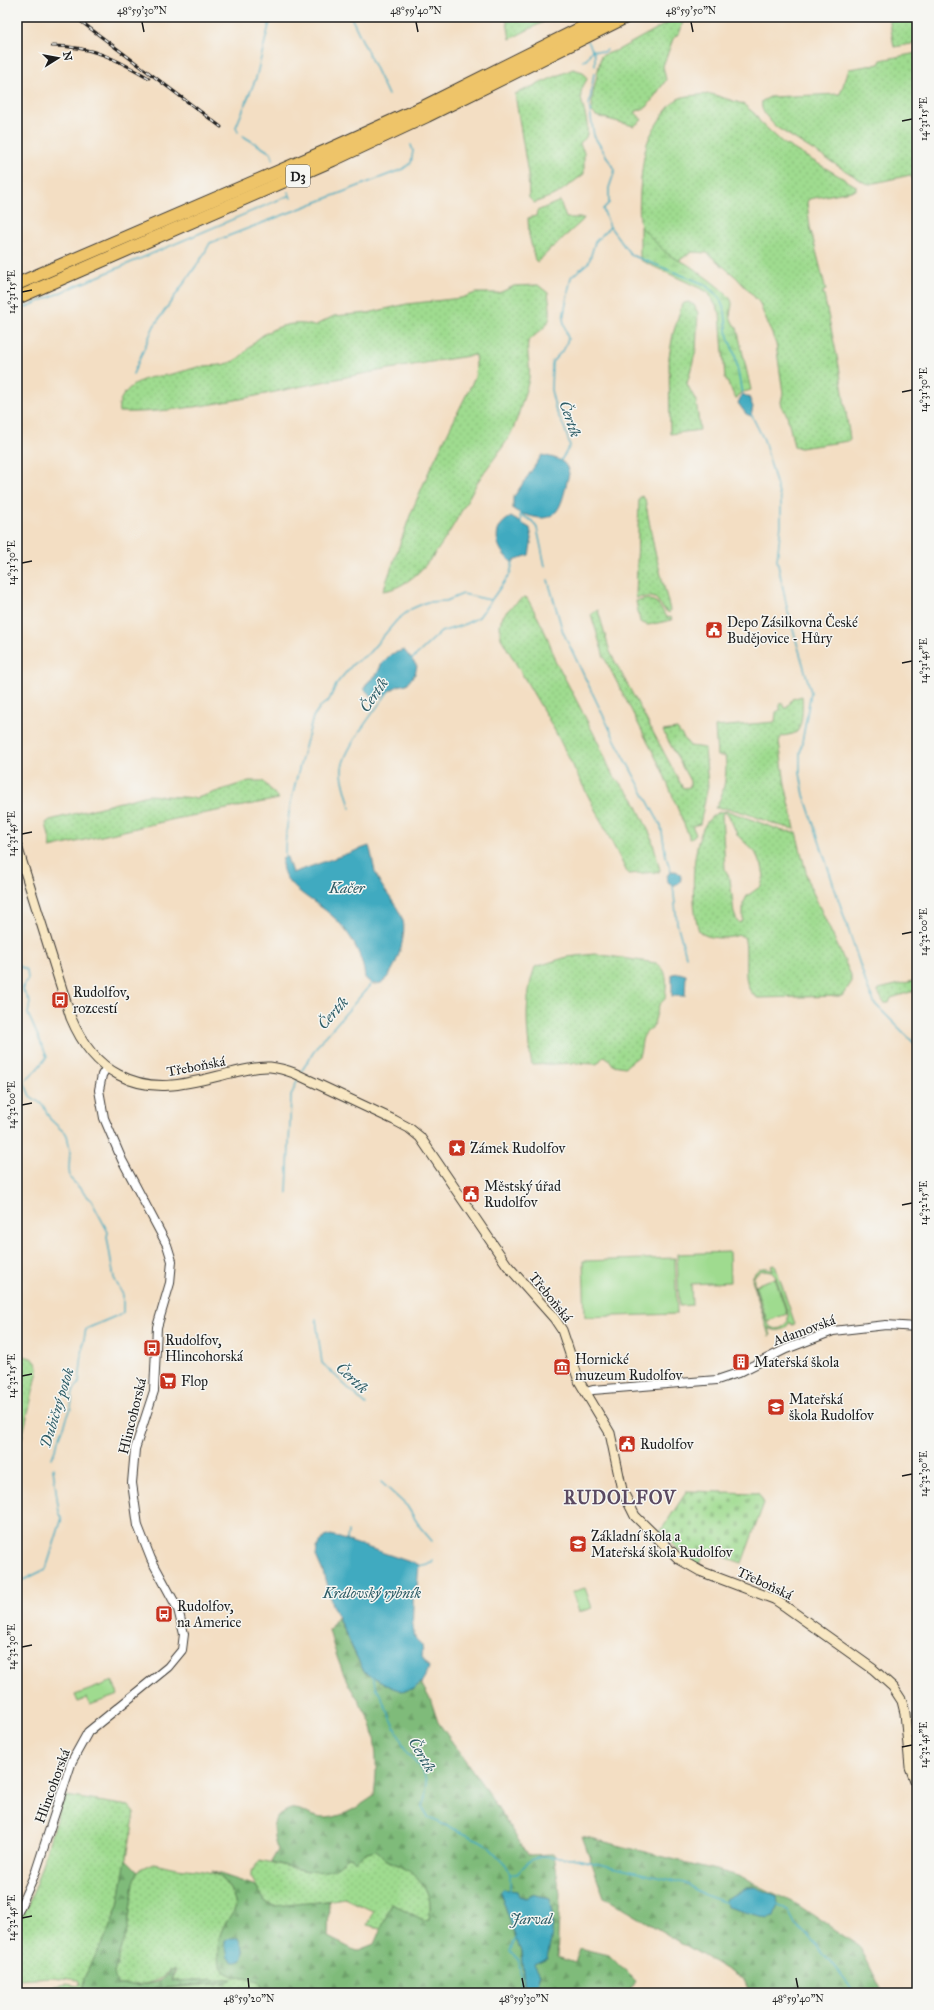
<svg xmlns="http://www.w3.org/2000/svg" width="934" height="2010" font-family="'IM FELL Great Primer',serif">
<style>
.grass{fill:url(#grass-dots);stroke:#5e7c56;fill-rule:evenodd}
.forest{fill:url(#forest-firs);stroke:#4e6c4b}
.wetland{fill:url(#wetland-marsh);stroke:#5e7c56}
.cemetery{fill:url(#cemetery-stones);stroke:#5e7c56}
.park{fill:#9fdb8f;stroke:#5e7c56;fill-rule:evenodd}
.water{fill:#41aac0;stroke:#2e636e}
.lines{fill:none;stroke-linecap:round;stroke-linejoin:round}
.stream{stroke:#41aac0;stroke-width:1.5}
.tertiary-casing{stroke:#3c3935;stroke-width:10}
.secondary-casing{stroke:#3c3935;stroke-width:11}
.motorway-casing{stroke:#3c3935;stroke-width:14}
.tertiary{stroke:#fff;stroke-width:8}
.secondary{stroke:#f8e7c3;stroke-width:9}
.motorway{stroke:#eec469;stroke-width:12}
.rail-casing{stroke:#1c1c1c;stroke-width:3}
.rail{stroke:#f6f6f2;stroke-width:1.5;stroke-dasharray:4.5;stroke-linecap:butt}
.ticks{fill:none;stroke:#1c1c1c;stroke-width:1.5}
.labels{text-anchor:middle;stroke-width:3;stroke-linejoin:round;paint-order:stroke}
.shield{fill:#f6f6f2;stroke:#5d5d5c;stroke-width:1}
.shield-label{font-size:13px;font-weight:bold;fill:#1c1c1c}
.poi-label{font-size:14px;fill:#1c1c1c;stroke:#f6f6f2;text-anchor:start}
.street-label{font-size:14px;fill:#1c1c1c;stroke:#f6f6f2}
.water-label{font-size:15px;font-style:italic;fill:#2d5c66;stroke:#f6f6f2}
.district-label{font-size:18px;font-weight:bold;letter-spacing:1px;fill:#5b4a62;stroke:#f6f6f2}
.neatline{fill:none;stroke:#1c1c1c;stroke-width:1.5}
.ticks-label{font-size:10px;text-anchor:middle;fill:#1c1c1c}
</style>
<defs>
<pattern id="grass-dots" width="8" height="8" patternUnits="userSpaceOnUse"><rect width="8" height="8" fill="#9fdb8f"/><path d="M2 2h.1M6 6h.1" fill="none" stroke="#88bb7b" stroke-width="1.8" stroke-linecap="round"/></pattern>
<pattern id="forest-firs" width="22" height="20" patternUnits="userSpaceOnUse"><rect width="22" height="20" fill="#7fbb7a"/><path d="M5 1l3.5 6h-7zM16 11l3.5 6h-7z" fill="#6da069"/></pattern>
<pattern id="wetland-marsh" width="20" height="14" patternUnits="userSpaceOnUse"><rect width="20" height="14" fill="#9fdb8f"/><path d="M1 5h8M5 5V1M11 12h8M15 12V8" fill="none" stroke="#88bb7b"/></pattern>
<pattern id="cemetery-stones" width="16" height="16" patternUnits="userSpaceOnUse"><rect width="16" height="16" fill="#9fdb8f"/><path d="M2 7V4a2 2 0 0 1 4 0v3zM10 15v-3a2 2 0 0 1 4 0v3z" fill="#88bb7b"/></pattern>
</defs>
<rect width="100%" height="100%" fill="#f6f6f2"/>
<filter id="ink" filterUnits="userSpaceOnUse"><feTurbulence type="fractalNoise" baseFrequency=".025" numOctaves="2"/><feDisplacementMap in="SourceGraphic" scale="8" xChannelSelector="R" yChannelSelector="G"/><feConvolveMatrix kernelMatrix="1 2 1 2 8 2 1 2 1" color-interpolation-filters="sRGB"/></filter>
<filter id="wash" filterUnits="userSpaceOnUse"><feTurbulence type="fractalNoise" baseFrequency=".012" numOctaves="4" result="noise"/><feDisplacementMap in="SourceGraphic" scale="16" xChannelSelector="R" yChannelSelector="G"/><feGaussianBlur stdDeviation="0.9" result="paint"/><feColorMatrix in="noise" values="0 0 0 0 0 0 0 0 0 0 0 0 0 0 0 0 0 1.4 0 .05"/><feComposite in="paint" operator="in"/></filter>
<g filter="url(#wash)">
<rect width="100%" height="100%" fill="#f3dec3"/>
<g class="grass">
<path d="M506,17h47l-43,22z"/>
<path d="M678,17l6,1 -4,14 -7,7 -10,27 3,14 -19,27 -12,5 7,8 -8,6 -38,-10 -4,-4v-14l9,-42 17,-6z"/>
<path d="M889,17h28v26l-23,4z"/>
<path d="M917,53v143l-4,-17 -3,-4 -40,9 -5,-1 -89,-56c-6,-7 -17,-16 -14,-26l8,-4 70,-3 9,-25 30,-5 2,-4z"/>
<path d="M573,69l10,3 4,7c-3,6 -7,11 -6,18 1,10 10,30 5,40 -2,4 -5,3 -6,7l4,8v22l-27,20 -23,9 -5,-5 -1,-24 -13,-80z"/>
<path d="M711,94l32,10 12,10 5,8 23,21 73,43v4l-47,9 -2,3 3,25 16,63 -3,1 16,75 11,73 -2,2 -48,7 -6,-2 -7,-31 -5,-8 -1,-5 2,-9 -7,-49 -17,-42 -23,-25 -29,-24 -15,-1 -14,9 -6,-1c-9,-9 -21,-18 -29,-28 -8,-12 -1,-73 4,-88 3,-11 21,-40 31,-45 6,-4 25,-4 33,-5z"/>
<path d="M560,201l6,17h18l-2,3 -29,26 -3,1 -2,4 -11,10 -2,-2 -6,-25 -1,-17 8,-2 1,-5z"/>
<path d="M538,285l10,8c5,31 2,30 -20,48 -2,15 4,27 0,42 -5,15 -9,32 -15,46 -7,17 -26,37 -36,54 -20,34 -50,103 -94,108l28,-78 19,-44 45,-92 1,-12 -1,-10c-51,8 -102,16 -153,27 -63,13 -139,32 -203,30 -3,-16 15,-30 29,-34 8,-2 17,-2 24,-4 11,-2 22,-7 33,-8 9,-1 16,0 24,-3 15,-5 19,-17 30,-25 15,-12 37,-18 55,-12l20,-10 34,-3 39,-9 54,-6 15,-5h23l15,-7z"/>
<path d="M688,302l6,3 4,8 -2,37 -9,34 9,17 4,29 -30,4 -1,-77 4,-23 9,-30z"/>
<path d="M642,496l3,3 9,49 16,62 -1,3c-17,-11 -4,-19 -33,-15l3,-100z"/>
<path d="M524,597l3,1c9,16 18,32 24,49 2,6 3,16 8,20l39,75 14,32 21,24 18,38 9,34 -1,2 -31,2 -75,-147 -52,-89c0,-4 -1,-9 -1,-13 1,-12 15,-21 24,-28z"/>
<path d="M648,599l8,3 12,16 3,-1 1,3 -24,5 -8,-3 -4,-21z"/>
<path d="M598,610l12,42 73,136 7,-1v-6l-27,-50 14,-2 13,17 15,2 3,38 -8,38 -8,2 4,8 -6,5 -28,-69 -58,-113 -13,-43z"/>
<path d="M802,696c1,8 1,34 -7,37 -4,2 -9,2 -13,3l-3,5 6,43 10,45c-27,-4 -53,-22 -80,-21 9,-11 13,-38 10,-52h-8l-2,-29 60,-5 1,-10 4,-2v-7l2,-1 2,6h3l5,-9z"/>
<path d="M249,781h14l16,18 -104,20 -125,29 1,-3 -5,-22 4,-3 98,-25 49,3z"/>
<path d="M728,811l55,20 13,1 13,52 42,91v8l-9,13 -84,2c-20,-10 -8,-44 -14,-61l-5,-2c-10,4 -32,5 -40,-4 -9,-26 -12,-122 29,-120zM725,812l3,2 10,22 17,16 7,14 2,10 -3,10 -14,10 -4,8v17l-4,2 -2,-2 -3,-8 -4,-34 -5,-10 -3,-55z"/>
<path d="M595,954l61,9c14,8 10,22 9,36l-6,6 -6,22c-15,10 -9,15 -14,29l-14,11 -12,-2 -5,-7 -4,-2 -7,8 -22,-1 -43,2c-6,-32 -8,-68 3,-98l32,-10z"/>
<path d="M917,980v10l-26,8 -2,5h-5l-6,-11 1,-3z"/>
<path d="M17,1355c11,2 21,2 21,16l-16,67 -5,7z"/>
<path d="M66,1796l63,10 6,7 -17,93 -11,28 -23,44 -1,15h-66l49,-9 12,2 2,-2 -2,-4 -26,-3 -35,2v-57l12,-17 28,-88z"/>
<path d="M376,1850c4,3 6,6 9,9 5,3 12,5 17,8 21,11 32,28 27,53l-4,1 -33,-18 -11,25 -14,-3 6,-14 -28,-13 -39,6 -32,2 -8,-3 -15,-26v-5l9,-12 47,11 36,-8 3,-5 5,-1 3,4 13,-9z"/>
<path d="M153,1863c8,1 16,4 24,5 34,4 49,1 59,38 -3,9 -9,14 -13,22 -4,8 -5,15 -5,24 -1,26 20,24 40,29l8,12h-153l113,-10 5,-4 -60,2 5,-10h-6c-17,15 -31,14 -53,14l-2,-4 -1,-8 13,-42 8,-56 5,-6z"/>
</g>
<g class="forest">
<path d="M337,1617l27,55 29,16 20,1 8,-6 10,18 7,21 42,59 48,74 26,-1 6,40 -3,63 18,6 5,-15 29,7 26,26 -7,12h-95l7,-18 -7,-11 20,-47 -4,-19 -17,-4 -6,4 -26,-5 21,59 4,41h-259l-8,-12c-20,-5 -41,-3 -40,-29 0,-9 1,-16 5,-24 4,-8 10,-13 13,-22 -4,-16 -10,-28 -25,-35l45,15 10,17 8,3 55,-5 -1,36 28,14 18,-7 18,-41 33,18 4,-1c5,-25 -6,-42 -27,-53 -5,-3 -12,-5 -17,-8 -3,-3 -5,-6 -9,-9l-9,2 -13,9 -3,-4 -5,1c-16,25 -52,9 -75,4l7,-12c-5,-12 -10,-34 8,-39 2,-1 6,-3 9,-2 11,1 16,10 32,9 19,-2 32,-12 47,-22 3,-21 3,-43 -1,-65 -3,-16 -16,-31 -24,-46 -9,-17 -15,-36 -20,-55z"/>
<path d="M582,1836l157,40 59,29 62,42 23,46h-133l-6,-13 -140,-83z"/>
<path d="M126,1859l12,12 -4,12 -7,48 -13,42 3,12c13,0 30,1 42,-4 6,-3 9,-9 16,-12l-4,12 61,-2 -3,3 -116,11h-30l1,-15 23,-44 11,-28z"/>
</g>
<path class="wetland" d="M640,226c11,10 21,25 34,32 3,2 7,3 11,5 10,6 41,28 46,37 4,7 -7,15 6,28l14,62 -11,3 -4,6 -11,-21 -5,-65 -12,-21 -68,-32z"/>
<path class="cemetery" d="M687,1491l71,2 6,10 -22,60 -35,-12 -9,14 -12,-7 -26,-26z"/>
<g class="park">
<path d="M729,1252l1,30 -39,2 1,21 -13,1 -2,-52z"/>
<path d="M675,1258l2,56 -92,3 -2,-56z"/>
<path d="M775,1265l20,59 -3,1 -2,-3c-5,9 -14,11 -22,5l3,8 -2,1 -17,-57c3,-10 11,-14 21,-9l-2,-4zM764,1270l7,1 4,4 13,39v7l-7,7c-5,1 -9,1 -12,-3 -4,-4 -17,-42 -15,-48 2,-4 5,-6 10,-7z"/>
<path d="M775,1278l12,36 -20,7 -12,-36z"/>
<path d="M585,1588l7,20 -13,4 -7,-20z"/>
<path d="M113,1681l5,14 -28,10 -3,-7 -9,4 -3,-7z"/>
</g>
<g class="water">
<path d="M742,394l7,3 4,10 -2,9 -5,-2 -8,-11z"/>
<path d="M542,455c12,3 25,4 27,19 -6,21 -7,50 -35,43 -8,-2 -14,-3 -21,-8v-11z"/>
<path d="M511,517l19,11 2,10 -3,17 -15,5 -1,3c-17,-12 -24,-35 -2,-46z"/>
<path d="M404,650l13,16 -2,8 -8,10 -9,2 -20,12 -6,-1 -8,-8 3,-6 10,-9 5,-11 9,-9z"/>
<path d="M369,846c4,11 4,23 9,33 7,14 20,26 25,42 4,15 -8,54 -22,62 -3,1 -7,1 -9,1l-7,-6c-2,-23 -16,-48 -34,-63 -16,-15 -55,-31 -48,-57l4,-1 5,16z"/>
<circle cx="674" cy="878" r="7"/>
<path d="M679,973l7,2 -1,21h-13v-22z"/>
<path d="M331,1535l88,30 -2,23 -4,4c1,13 -2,28 1,41 2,13 11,5 8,24l7,10 -2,6 -6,10 -8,6 -11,2 -9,-3 -29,-16 -32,-67 -9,-33 -7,-16 1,-8 4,-6 3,-5z"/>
<path d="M755,1887l22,9 1,9 -4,11 -7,2 -40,-11 -2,-8 22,-11z"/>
<path d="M503,1889l14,2 2,5 7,2 6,-4 17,4c6,26 4,34 -2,60l-13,6 6,11 -7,18h-8l-4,-41 -21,-59z"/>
<path d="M231,1938h7l6,13 -2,9c-5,3 -10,3 -14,-2l-3,-15v-3z"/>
</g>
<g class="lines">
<g class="stream">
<path d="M351,17l37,78"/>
<path d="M576,17l3,6"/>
<path d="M588,41l7,14v11"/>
<path d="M583,61l3,-1 6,-10 12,2 3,-2"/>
<path d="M238,132l-2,-5 20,-49 15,-61"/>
<path d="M243,136l28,17 2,6"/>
<path d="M288,192l3,6"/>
<path d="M610,227l21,28 73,29 15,13 6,15 3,25 7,18 7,39"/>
<path d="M17,311l273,-116"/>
<path d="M133,374l21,-48 49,-70 7,-13 193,-74 8,-6 2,-12 -2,-6"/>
<path d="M751,414l13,26 17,61v24l-4,35 11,52 23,80 -11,62v19l4,22 64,194 7,15 42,42"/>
<path d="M561,460l9,-14 -5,-17 -9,-18 -5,-21 1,-28 12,-13 4,-10 -5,-20 8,-42 18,-15 6,-20 15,-15 -7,-18 6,-6v-15l6,-18 -21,-34 -5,-30 5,-33"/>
<path d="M520,512l1,12"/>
<path d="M520,514l12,7 5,7 8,38"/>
<path d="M548,580l15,52 52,108 46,86 5,31 5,14"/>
<path d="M410,661l31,-29 22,-7 16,-8 31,-43 3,-13"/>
<path d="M350,808c-2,-12 -8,-25 -8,-36 -2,-19 35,-64 46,-80"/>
<path d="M285,858c-1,-46 17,-97 28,-141l7,-10 9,-7 8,-17 16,-19 15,-10 29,-34 14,-11 16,-7 19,-1 17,-7 27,6"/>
<path d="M673,885l4,38 9,33"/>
<path d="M17,965l10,5 1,9 -6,10 8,13 -2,12 19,43 -10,12 -13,13 6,14 13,9 7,14 17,16 3,15 -1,19 1,9 21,22 17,32 -1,5 7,41 9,17v18l-37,16 -3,15 -4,39 -6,8 -2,17 -19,50"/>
<path d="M301,1072l17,-27 54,-62"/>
<path d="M287,1194l4,-98 7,-17"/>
<path d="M316,1319l6,44 44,42"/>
<path d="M381,1482l26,24 13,21 12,14"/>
<path d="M347,1540l1,-9"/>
<path d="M418,1566l14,-3 1,-2"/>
<path d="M17,1583l29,-14 16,-51 -3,-6 -6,-44"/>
<path d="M370,1673l37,80 16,18 4,13 -4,24 6,10 56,25 21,22 4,9v17"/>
<path d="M510,1874h7l12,-13 11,-5 32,2 112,25 21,12 22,8"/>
<path d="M776,1904l13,8 6,12 23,22 37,47"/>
<path d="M516,1938l-6,13 9,9 3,33"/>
</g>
</g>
</g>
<g filter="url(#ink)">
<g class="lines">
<defs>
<g id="tertiary">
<path d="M586,1392l7,-2 124,-10 21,-7 48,-24 47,-18 53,-6 31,2"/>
<path d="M17,1914l19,-43 36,-110 16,-29 80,-65 14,-17 2,-16 -6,-25 -27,-50 -13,-33 -6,-43 3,-34 19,-58 3,-64 13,-44 2,-22 -5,-16 -45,-85 -18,-42 -5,-28 3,-15 5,-8"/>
</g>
<path id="secondary" d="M17,846l54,172c10,24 25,45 48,57 37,20 74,7 112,-2 13,-3 26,-7 39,-6 9,1 16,3 24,6l100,47 15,8 11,9 87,128 47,53 8,12 17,51 31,52 12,57 13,26 44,43 21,12 74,28 12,8 87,62 20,18 9,14 3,12 5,54 7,19"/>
<g id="motorway">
<path d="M17,284l311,-134 95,-43 180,-90"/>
<path d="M17,298l316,-138 94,-44 199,-99"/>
</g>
</defs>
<use href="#tertiary" class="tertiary-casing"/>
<use href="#secondary" class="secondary-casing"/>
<use href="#motorway" class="motorway-casing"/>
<use href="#tertiary" class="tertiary"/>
<use href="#secondary" class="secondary"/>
<use href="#motorway" class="motorway"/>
<defs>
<g id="rail">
<path d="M75,17l146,110"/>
<path d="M52,46c40,0 64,13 97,32"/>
</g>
</defs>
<use href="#rail" class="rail-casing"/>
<use href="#rail" class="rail"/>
</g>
</g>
<path class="ticks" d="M142,22l2,10M416,22l2,10M691,22l2,10M902,121l10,-2M22,292l10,-2M902,392l10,-2M22,563l10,-2M902,663l10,-2M22,834l10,-2M902,934l10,-2M22,1105l10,-2M902,1205l10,-2M22,1376l10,-2M902,1476l10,-2M22,1647l10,-2M902,1747l10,-2M22,1918l10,-2M248,1978l1,10M522,1978l2,10M796,1978l2,10"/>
<defs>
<symbol id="civic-square" viewBox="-11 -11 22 22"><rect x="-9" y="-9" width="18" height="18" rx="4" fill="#c8321e" stroke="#f6f6f2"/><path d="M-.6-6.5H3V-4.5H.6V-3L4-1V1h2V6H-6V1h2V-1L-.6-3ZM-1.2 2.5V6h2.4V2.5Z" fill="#fff"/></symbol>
<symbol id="bus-square" viewBox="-11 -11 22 22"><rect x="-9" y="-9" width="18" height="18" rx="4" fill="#c8321e" stroke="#f6f6f2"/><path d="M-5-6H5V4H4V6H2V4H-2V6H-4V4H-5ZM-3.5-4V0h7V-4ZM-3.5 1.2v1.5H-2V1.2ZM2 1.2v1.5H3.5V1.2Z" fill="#fff"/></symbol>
<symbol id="sight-square" viewBox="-11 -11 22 22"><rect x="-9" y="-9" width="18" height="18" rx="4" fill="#c8321e" stroke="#f6f6f2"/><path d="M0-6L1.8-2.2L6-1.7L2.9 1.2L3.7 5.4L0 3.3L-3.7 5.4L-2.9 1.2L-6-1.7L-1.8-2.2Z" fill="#fff"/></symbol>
<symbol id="building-square" viewBox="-11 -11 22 22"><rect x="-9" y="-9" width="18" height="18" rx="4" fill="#c8321e" stroke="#f6f6f2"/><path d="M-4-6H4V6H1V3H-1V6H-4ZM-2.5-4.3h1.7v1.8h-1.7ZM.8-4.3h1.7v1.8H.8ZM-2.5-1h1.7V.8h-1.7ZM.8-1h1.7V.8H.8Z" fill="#fff"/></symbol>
<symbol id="museum-square" viewBox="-11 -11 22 22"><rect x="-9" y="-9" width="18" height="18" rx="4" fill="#c8321e" stroke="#f6f6f2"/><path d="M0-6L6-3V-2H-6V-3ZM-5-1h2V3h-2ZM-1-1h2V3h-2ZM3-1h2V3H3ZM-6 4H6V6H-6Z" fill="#fff"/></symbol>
<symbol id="supermarket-square" viewBox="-11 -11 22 22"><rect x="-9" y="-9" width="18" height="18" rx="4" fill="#c8321e" stroke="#f6f6f2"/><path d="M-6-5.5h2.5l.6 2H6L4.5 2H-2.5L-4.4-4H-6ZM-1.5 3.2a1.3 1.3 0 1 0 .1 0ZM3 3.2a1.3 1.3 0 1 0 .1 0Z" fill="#fff"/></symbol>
<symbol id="school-square" viewBox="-11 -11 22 22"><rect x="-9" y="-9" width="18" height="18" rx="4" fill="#c8321e" stroke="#f6f6f2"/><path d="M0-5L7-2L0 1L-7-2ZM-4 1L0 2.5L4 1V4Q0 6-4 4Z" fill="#fff"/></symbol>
</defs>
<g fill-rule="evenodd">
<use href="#civic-square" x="704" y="620" width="20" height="20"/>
<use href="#bus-square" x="50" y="990" width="20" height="20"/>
<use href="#sight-square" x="447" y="1138" width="20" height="20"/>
<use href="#civic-square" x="461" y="1184" width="20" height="20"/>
<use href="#bus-square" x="142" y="1338" width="20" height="20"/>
<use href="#building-square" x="731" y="1352" width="20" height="20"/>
<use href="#museum-square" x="552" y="1357" width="20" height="20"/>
<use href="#supermarket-square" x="158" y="1371" width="20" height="20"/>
<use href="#school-square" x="766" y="1397" width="20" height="20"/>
<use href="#civic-square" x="617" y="1434" width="20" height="20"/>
<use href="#school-square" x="568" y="1534" width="20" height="20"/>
<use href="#bus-square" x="154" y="1604" width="20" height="20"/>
</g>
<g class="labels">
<rect class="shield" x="286" y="165" width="24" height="22" rx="3"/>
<g class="shield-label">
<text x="298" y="181">D3</text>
</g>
<g class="poi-label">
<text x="727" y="627">Depo Zásilkovna České<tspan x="727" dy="16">Budějovice - Hůry</tspan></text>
<text x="73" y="997">Rudolfov,<tspan x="73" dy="16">rozcestí</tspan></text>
<text x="470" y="1153">Zámek Rudolfov</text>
<text x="484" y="1191">Městský úřad<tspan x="484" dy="16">Rudolfov</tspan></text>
<text x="165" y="1345">Rudolfov,<tspan x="165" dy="16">Hlincohorská</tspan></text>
<text x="575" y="1364">Hornické<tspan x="575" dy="16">muzeum Rudolfov</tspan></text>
<text x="754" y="1367">Mateřská škola</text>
<text x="181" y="1386">Flop</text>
<text x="789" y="1404">Mateřská<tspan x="789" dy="16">škola Rudolfov</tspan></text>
<text x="640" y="1449">Rudolfov</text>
<text x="591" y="1541">Základní škola a<tspan x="591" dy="16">Mateřská škola Rudolfov</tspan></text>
<text x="177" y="1611">Rudolfov,<tspan x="177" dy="16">na Americe</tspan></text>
</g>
<g class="street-label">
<text transform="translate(196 1066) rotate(-11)" y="5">Třeboňská</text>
<text transform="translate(551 1297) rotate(51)" y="5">Třeboňská</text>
<text transform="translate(804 1330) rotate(-20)" y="5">Adamovská</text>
<text transform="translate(132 1416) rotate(-76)" y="5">Hlincohorská</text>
<text transform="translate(765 1583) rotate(25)" y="5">Třeboňská</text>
<text transform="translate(52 1786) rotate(-70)" y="5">Hlincohorská</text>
</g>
<g class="water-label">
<text transform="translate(570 419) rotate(71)" y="5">Čertík</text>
<text transform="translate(374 695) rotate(-55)" y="5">Čertík</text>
<text x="347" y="893">Kačer</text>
<text transform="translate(333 1013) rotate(-48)" y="5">Čertík</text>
<text transform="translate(352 1378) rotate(43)" y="5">Čertík</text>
<text transform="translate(57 1408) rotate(-73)" y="5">Dubičný potok</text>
<text x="372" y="1598">Královský rybník</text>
<text transform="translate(422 1755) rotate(60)" y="5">Čertík</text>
<text x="531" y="1924">Jarval</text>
</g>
<g class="district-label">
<text x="620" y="1504">RUDOLFOV</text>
</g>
</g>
<rect width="934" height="2010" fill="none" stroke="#f6f6f2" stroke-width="44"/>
<g transform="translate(58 58) rotate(79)" stroke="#f6f6f2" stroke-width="3" paint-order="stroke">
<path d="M0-3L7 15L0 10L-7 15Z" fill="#1c1c1c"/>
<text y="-6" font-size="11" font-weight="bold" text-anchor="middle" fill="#1c1c1c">N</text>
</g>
<rect x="22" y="22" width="890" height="1966" class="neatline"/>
<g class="ticks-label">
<text x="142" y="14">48°59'30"N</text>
<text x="416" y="14">48°59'40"N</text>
<text x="691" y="14">48°59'50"N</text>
<text transform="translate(923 119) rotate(-90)" y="4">14°31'15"E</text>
<text transform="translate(11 292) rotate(-90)" y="4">14°31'15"E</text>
<text transform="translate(923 390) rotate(-90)" y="4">14°31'30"E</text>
<text transform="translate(11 563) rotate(-90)" y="4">14°31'30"E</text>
<text transform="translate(923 661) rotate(-90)" y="4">14°31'45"E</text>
<text transform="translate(11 834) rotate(-90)" y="4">14°31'45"E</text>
<text transform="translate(923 932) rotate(-90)" y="4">14°32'00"E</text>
<text transform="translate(11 1105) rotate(-90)" y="4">14°32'00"E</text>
<text transform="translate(923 1203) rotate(-90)" y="4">14°32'15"E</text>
<text transform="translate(11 1376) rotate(-90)" y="4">14°32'15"E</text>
<text transform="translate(923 1474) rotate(-90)" y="4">14°32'30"E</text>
<text transform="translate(11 1647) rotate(-90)" y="4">14°32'30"E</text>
<text transform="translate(923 1745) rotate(-90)" y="4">14°32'45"E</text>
<text transform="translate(11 1918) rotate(-90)" y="4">14°32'45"E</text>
<text x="249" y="2002">48°59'20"N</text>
<text x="524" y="2002">48°59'30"N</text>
<text x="798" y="2002">48°59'40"N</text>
</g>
</svg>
